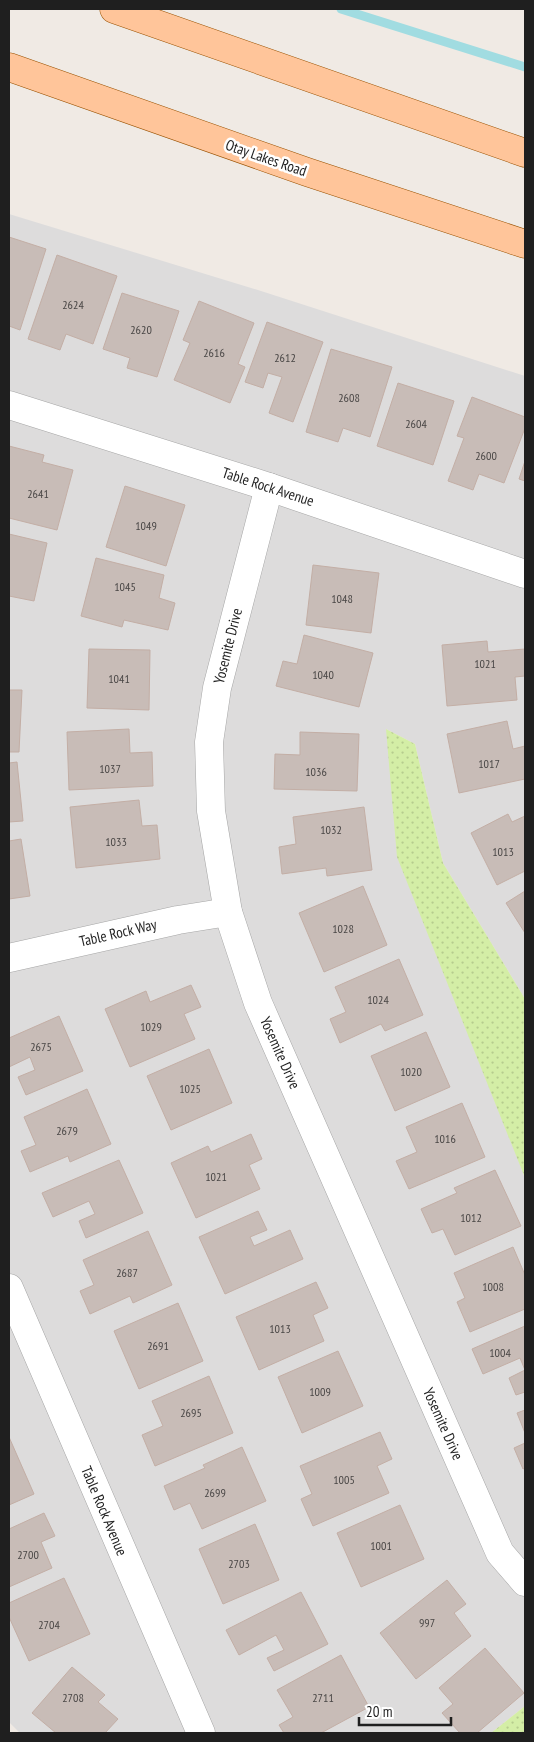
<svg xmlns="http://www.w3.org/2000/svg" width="534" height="1742" font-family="'PT Sans Narrow',sans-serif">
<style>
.residential{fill:#dddcdc}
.grass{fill:url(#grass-dots)}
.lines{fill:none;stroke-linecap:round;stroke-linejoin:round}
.stream{stroke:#a1dce1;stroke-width:9}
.building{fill:#c8bcb7;stroke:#c3aea5}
.minor-casing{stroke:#a6a6a6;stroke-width:29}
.primary-casing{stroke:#995100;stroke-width:29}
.minor{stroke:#fff;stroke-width:28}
.primary{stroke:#ffc59a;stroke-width:28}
.labels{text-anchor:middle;stroke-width:5;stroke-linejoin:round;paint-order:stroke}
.number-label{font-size:12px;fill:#494645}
.street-label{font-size:15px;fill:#1f1f1f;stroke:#fff}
</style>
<defs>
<pattern id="grass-dots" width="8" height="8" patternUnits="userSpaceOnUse" patternTransform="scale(1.25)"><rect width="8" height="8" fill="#d4eea6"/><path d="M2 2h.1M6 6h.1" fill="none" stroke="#b6cc8e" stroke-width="1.8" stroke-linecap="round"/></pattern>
</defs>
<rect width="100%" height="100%" fill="#f0eae4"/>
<path class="residential" d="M9,214l252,77 264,85v623l-82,-136 -28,-119 -29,-15 136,442 3,7v528l-34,27h-471l-11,-11z"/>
<g class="grass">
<path d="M386,729l29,15 28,119 82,136v179l-128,-321z"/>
<path d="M525,1706v27h-34z"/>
</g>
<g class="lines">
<path class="stream" d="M341,9l184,58"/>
</g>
<g class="building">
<path d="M9,237l37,12 -26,81 -11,-4z"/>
<path d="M57,255l60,21 -24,68 -27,-10 -6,16 -32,-11z"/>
<path d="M122,293l57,18 -22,66 -30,-9 3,-10 -27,-9z"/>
<path d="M199,301l55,22 -16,41 7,3 -15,36 -56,-23 16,-37 -7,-3z"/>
<path d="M267,322l56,20 -30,80 -24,-9 13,-36 -14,-4 -5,15 -18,-6z"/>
<path d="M331,349l61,18 -22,70 -27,-9 -5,14 -32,-10z"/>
<path d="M398,383l56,18 -21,64 -56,-19z"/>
<path d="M472,397l53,20v11l-21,55 -25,-9 -6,16 -25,-9 16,-43 -7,-2z"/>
<path d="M9,446l35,9 -2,7 31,8 -16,60 -48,-12z"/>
<path d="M525,461v20l-6,-2z"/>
<path d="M125,486l60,19 -19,61 -60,-19z"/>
<path d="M9,534l38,9 -13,58 -25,-5z"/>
<path d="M96,558l68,17 -5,23 16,5 -7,27 -44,-10 -2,7 -41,-11z"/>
<path d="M313,565l66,8 -8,60 -65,-8z"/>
<path d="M304,635l69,18 -14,54 -83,-21 7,-25 14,3z"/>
<path d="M487,641l1,11 37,-3v27l-10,1 2,23 -70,6 -5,-61z"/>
<path d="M89,649l61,1 -1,60 -62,-2z"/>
<path d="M9,690h13l-3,62h-10z"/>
<path d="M507,721l6,28 12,-3v33l-66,14 -12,-59z"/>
<path d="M129,729l1,24 22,-1 1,34 -84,4 -2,-58z"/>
<path d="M300,732l59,2 -2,57 -83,-2 1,-35 25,1z"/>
<path d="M17,762l6,59 -14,1v-59z"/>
<path d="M139,800l3,26 15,-1 3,34 -84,9 -6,-61z"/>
<path d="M364,807l8,63 -45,6 -1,-8 -44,6 -3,-27 17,-3 -3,-27z"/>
<path d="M508,814l4,8 13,-6v55l-28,14 -26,-52z"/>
<path d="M21,839l9,57 -21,3v-58z"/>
<path d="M363,886l24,59 -63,27 -25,-59z"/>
<path d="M525,891v42l-19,-30z"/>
<path d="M399,959l24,56 -38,16 -4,-7 -41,19 -10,-24 16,-7 -11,-25z"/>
<path d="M191,985l10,22 -17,7 11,25 -65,28 -25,-58 41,-18 4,11z"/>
<path d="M59,1016l24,55 -57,24 -8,-18 17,-7 -5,-13 -21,10v-29z"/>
<path d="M426,1032l24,55 -55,24 -24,-55z"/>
<path d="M209,1049l23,54 -61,27 -24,-54z"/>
<path d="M87,1089l24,55 -41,18 -2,-6 -38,16 -9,-21 15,-6 -12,-28z"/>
<path d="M462,1103l23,54 -76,32 -13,-28 21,-9 -11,-25z"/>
<path d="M251,1134l11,25 -13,6 11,24 -64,29 -25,-55 37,-17 3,6z"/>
<path d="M119,1160l24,53 -57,25 -7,-17 16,-7 -6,-13 -36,16 -11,-24z"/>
<path d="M495,1170l26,56 -66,29 -12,-26 -11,4 -11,-24 36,-16 -3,-5z"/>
<path d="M258,1211l9,19 -17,7 4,9 36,-16 13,29 -78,35 -26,-57z"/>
<path d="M148,1231l24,54 -39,18 -3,-7 -40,18 -10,-23 14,-6 -11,-25z"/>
<path d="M513,1247l12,28v34l-55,23 -13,-30 8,-4 -11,-25z"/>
<path d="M316,1282l12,26 -15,7 11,26 -65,29 -23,-53z"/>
<path d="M178,1303l25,58 -64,28 -25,-58z"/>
<path d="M525,1326v44l-5,-12 -37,16 -11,-25z"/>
<path d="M338,1351l25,55 -61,27 -24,-56z"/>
<path d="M525,1370v22l-9,3 -7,-17z"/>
<path d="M209,1376l24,57 -78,33 -13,-31 21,-9 -11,-25z"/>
<path d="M525,1410v23l-8,-20z"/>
<path d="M380,1432l12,27 -15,7 12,27 -76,33 -12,-27 11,-5 -12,-28z"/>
<path d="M9,1437l25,57 -25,11z"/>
<path d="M525,1443v25l-2,1 -9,-21z"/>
<path d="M242,1447l24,54 -64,28 -12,-26 -16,7 -10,-24 41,-18 -2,-3z"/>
<path d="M400,1505l24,54 -63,28 -24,-54z"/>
<path d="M44,1513l11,23 -14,6 11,26 -43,19v-58z"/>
<path d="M255,1524l24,56 -56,24 -24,-55z"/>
<path d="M64,1578l26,56 -61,27 -20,-44v-14z"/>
<path d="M447,1580l19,24 -12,9 17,23 -55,43 -36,-46z"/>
<path d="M301,1592l27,52 -54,27 -7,-13 17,-8 -8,-15 -37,20 -13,-25z"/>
<path d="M485,1648l39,45 -47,40h-17l-18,-20 11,-9 -14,-16z"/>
<path d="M341,1655l28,52 -48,26h-37l-5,-8 14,-8 -16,-27z"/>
<path d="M72,1667l33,28 -7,7 20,17 -13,14h-49l-24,-20z"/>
</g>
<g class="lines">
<defs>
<g id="minor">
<path d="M9,405l260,82 256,87"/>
<path d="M269,487l-52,201 -8,54 2,69 17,101 30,91 242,550 25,29"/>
<path d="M9,958l169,-38 50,-8"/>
<path d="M9,1288l192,445"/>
</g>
<g id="primary">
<path d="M114,9l411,144"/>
<path d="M9,67l298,105 218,72"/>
</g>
</defs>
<use href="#minor" class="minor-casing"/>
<use href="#primary" class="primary-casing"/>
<use href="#minor" class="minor"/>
<use href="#primary" class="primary"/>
</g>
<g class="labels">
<g class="number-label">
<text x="73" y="309">2624</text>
<text x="141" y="334">2620</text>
<text x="214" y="357">2616</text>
<text x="285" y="362">2612</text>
<text x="349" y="402">2608</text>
<text x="416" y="428">2604</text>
<text x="486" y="460">2600</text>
<text x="38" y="498">2641</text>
<text x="146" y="530">1049</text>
<text x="125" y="591">1045</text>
<text x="342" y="603">1048</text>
<text x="485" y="668">1021</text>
<text x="323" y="679">1040</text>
<text x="119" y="683">1041</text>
<text x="489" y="768">1017</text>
<text x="110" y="773">1037</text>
<text x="316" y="776">1036</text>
<text x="331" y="834">1032</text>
<text x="116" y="846">1033</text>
<text x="503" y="856">1013</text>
<text x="343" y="933">1028</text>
<text x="378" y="1004">1024</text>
<text x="151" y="1031">1029</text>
<text x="41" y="1051">2675</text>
<text x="411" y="1076">1020</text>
<text x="190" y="1093">1025</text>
<text x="67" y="1135">2679</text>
<text x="445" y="1143">1016</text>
<text x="216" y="1181">1021</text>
<text x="471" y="1222">1012</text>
<text x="127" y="1277">2687</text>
<text x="493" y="1291">1008</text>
<text x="280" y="1333">1013</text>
<text x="158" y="1350">2691</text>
<text x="500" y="1357">1004</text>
<text x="320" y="1396">1009</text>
<text x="191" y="1417">2695</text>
<text x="344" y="1484">1005</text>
<text x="215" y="1497">2699</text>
<text x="381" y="1550">1001</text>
<text x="28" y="1559">2700</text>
<text x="239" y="1568">2703</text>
<text x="427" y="1627">997</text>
<text x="49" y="1629">2704</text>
<text x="73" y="1702">2708</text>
<text x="323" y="1702">2711</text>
</g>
<g class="street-label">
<text transform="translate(266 158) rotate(19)" y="5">Otay Lakes Road</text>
<text transform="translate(268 487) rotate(18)" y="5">Table Rock Avenue</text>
<text transform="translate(228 646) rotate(-76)" y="5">Yosemite Drive</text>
<text transform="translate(118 933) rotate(-13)" y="5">Table Rock Way</text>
<text transform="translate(280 1053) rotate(66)" y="5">Yosemite Drive</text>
<text transform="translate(443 1424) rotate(66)" y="5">Yosemite Drive</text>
<text transform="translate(104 1511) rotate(67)" y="5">Table Rock Avenue</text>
</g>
</g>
<rect width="534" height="1742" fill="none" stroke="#1f1f1f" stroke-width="20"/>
<path d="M359 1717v8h92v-8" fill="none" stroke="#1f1f1f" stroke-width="2.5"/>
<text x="366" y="1717" font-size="15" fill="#1f1f1f" stroke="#ffffff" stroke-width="4" paint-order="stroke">20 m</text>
</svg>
